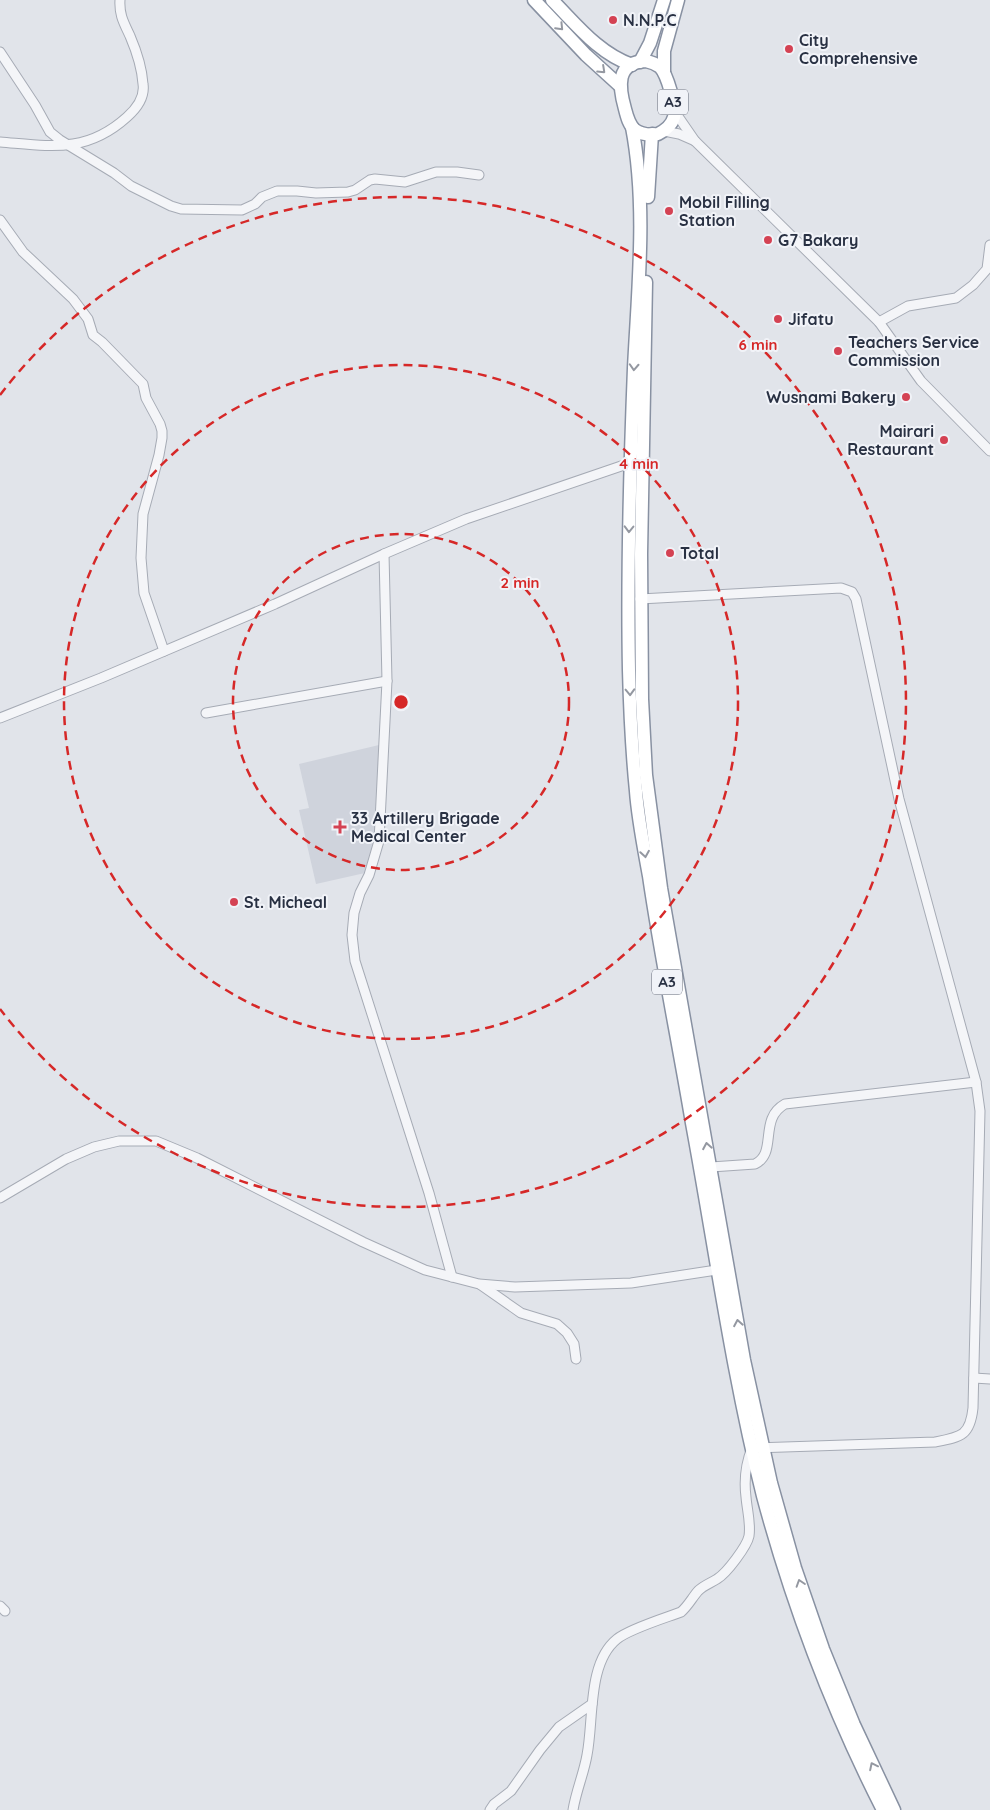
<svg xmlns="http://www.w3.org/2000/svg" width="990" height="1810" font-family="Quicksand,sans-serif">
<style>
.built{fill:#cfd3dc}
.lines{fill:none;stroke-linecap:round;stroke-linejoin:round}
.minor-casing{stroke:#a6abb5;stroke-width:11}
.highway-casing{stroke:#8891a2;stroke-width:15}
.minor{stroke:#f4f5f8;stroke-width:9}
.highway{stroke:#fff;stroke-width:12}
.oneway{stroke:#9498a1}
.ring{fill:none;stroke:#d62828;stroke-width:2.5;stroke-dasharray:9 6}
.poi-dot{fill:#d44253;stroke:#f1f3f8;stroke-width:2}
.labels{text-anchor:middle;stroke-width:4;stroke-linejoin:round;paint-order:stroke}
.shield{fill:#f1f3f8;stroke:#656b79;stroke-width:1}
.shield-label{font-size:15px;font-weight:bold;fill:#293143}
.poi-label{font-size:16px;font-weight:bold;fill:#293143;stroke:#f1f3f8;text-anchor:start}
.centre{fill:#d62828;stroke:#f1f3f8;stroke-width:2.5}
.ring-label{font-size:15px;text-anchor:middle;font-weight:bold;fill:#d62828;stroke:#f1f3f8;stroke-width:4;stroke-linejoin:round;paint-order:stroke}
</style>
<rect width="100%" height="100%" fill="#e1e4ea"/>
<path class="built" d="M379,745l-3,99 -11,29 -49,11 -17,-74 10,-2 -10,-44z"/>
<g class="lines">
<defs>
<g id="minor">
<path d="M0,52l35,53 15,27 10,8 54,33 17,13 40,20 10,3 61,1 13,-6 7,-7 15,-6h20l19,2 32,-1 7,-2 15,-10 5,-1 30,3 31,-10h21l22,3"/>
<path d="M675,112l20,29 184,181 42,59 69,70"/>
<path d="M664,131l15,3 16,7"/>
<path d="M0,142c50,4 86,12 127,-25 9,-8 18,-20 16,-33 -1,-15 -7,-34 -13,-48 -6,-13 -11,-21 -10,-36"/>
<path d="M0,220l23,32 50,47 15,20 5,16 9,7 41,42 3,14 14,26 2,7v7l-3,17 -16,59 -2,44 3,35 20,58"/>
<path d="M879,322l29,-16 48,-8 17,-13 14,-16 3,-24"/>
<path d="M384,554l3,127 -8,160 -10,34 -9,18 -6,20 -2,22 3,26 74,232 23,84"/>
<path d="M206,713l181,-32"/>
<path d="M0,718l101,-40 174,-74 109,-50 82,-35 164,-56"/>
<path d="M711,1167l44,-3c23,-11 3,-45 30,-60l191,-22"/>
<path d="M0,1198l66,-39 28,-12 25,-6h37l41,17 166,84 62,28 54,14 36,3 116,-4 92,-14"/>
<path d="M481,1285l40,28 36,11 10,9 7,11 2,15"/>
<path d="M974,1378l16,1"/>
<path d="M0,1606l5,5"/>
<path d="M490,1810l4,-6 17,-13 29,-41 19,-23 33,-23"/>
<path d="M573,1810c3,-19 11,-37 14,-55 7,-35 0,-92 30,-116 12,-10 48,-21 64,-27 7,-6 11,-14 17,-21 6,-6 13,-8 19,-12 10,-6 30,-33 32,-43 2,-13 -2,-26 -3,-39 -2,-16 0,-34 6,-49l183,-6c26,-5 35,-6 38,-34l7,-297 -4,-29 -77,-283 -43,-200 -4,-7 -11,-4 -201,11"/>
</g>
<g id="highway">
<path d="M534,0l52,55 33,30"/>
<path d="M552,0c24,24 46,53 80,65"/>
<path d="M646,61c5,1 10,3 14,6 7,7 17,41 14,50 -2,8 -8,13 -16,17 -7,1 -16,1 -23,-4 -6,-5 -8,-13 -10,-21 -6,-21 -10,-47 21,-48z"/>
<path d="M640,62l10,-19 14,-43"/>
<path d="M664,72v-21l14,-51"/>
<path d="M632,127c15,78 6,161 2,241 -4,100 -7,201 -5,302 1,40 3,81 7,121 2,28 8,57 13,85 12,82 29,164 43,247 23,124 40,250 71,373 29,108 69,214 120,314"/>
<path d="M648,197l4,-63"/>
<path d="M646,282l-5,272 1,145 4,76 15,113 83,472 27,123 24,85 28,81 31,76 40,85"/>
</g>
</defs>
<use href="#minor" class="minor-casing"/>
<use href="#highway" class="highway-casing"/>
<use href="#minor" class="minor"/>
<use href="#highway" class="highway"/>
</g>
<defs><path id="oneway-chevron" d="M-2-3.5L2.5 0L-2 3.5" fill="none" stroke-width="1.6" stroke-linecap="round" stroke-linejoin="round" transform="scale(1.25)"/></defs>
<g class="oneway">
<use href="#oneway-chevron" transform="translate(560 27) rotate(46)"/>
<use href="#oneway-chevron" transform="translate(602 70) rotate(43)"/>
<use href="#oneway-chevron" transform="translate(634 367) rotate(93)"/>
<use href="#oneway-chevron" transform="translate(629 529) rotate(91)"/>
<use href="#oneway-chevron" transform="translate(630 692) rotate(88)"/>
<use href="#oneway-chevron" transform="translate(645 854) rotate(81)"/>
<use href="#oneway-chevron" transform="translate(707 1146) rotate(-100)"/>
<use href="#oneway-chevron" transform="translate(738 1323) rotate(-100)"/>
<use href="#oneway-chevron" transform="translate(800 1583) rotate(-108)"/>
<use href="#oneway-chevron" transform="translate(873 1766) rotate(-116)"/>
</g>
<g class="ring">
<circle cx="401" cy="702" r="168"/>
<circle cx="401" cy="702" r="337"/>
<path d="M0 395A505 505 0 1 1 0 1009"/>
</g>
<g class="poi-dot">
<circle cx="613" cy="20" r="5"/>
<circle cx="789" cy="49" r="5"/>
<circle cx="669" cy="211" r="5"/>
<circle cx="768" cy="240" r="5"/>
<circle cx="778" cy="319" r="5"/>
<circle cx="838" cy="351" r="5"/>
<circle cx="906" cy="397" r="5"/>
<circle cx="944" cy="440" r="5"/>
<circle cx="670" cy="553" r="5"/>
<path d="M337.5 819.5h5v5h5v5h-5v5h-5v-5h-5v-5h5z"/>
<circle cx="234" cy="902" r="5"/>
</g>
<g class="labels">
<g class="shield">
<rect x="658" y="89.5" width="30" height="25" rx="4"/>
<rect x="652" y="969.5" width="30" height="25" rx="4"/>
</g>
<g class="shield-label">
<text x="673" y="107">A3</text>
<text x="667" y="987">A3</text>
</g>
<g class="poi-label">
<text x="623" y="26">N.N.P.C</text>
<text x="799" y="46">City<tspan x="799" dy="18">Comprehensive</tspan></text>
<text x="679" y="208">Mobil Filling<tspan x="679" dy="18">Station</tspan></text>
<text x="778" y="246">G7 Bakary</text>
<text x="788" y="325">Jifatu</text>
<text x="848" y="348">Teachers Service<tspan x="848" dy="18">Commission</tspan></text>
<text x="896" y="403" text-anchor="end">Wusnami Bakery</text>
<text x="934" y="437" text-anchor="end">Mairari<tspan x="934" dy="18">Restaurant</tspan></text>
<text x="680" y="559">Total</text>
<text x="351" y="824">33 Artillery Brigade<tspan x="351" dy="18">Medical Center</tspan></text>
<text x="244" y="908">St. Micheal</text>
</g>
</g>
<circle cx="401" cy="702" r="8" class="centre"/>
<g class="ring-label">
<text x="758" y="350">6 min</text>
<text x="639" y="469">4 min</text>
<text x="520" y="588">2 min</text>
</g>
</svg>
